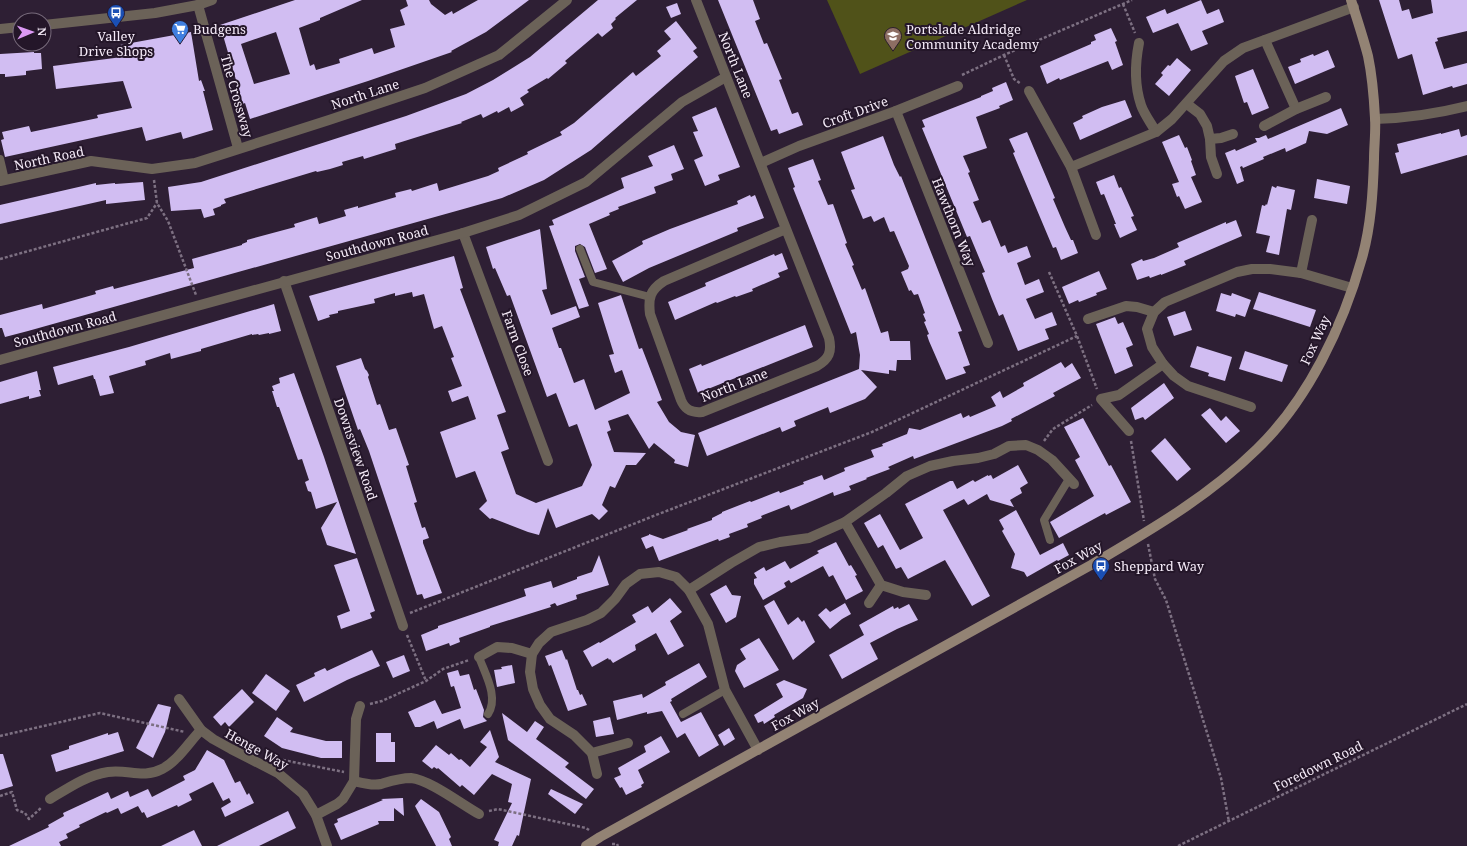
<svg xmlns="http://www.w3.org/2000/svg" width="1467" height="846" font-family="'Noto Serif',serif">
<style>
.green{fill:#505219}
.building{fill:#d1bdf2;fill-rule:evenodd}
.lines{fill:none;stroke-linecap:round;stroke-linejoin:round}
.path{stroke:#7d7082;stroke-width:2.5;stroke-dasharray:3 2;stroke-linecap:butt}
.lane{stroke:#6b6258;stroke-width:8}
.street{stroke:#6b6258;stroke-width:10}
.secondary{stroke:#938374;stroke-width:10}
.labels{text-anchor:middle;stroke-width:4;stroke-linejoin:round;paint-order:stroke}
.poi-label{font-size:13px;fill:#f5ebf8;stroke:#241629;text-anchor:start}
.street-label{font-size:13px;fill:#f5ebf8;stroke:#241629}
</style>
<rect width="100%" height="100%" fill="#2e1f34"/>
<path class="green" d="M827,0h200l-167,74z"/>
<g class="building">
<path d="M295,0h67l-42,18v2l-21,8 11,38 4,-2 2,6 24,-7 -1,-4 33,-11 2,6 21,-7 -5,-18 15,-4 -5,-15 8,-4 -2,-6h23l2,4 14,11 7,-4 1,3 25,-14h51l-43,32 -35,19 1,1 -84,29 -118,38 -5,-16 -2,1 -23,-79zM276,32l14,42 -36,10 -13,-40z"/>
<path d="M598,0h39l-22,18 1,1 -5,5 2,4 -11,9 -4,-4 -33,28 2,2 -19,16 -1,-1 -20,12 2,2 -9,6 4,7 -13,7 -2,-5 -11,6 -1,-2 -14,7 -2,-4 -20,8 1,1 -67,21 1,5 -32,10 -1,-3 -21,6 1,3 -13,4 -13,3 -1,-1 -92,28 2,4 -5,2v1l-8,3 2,6 -11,3 -3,-9 -30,2 -3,-24 33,-5 205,-66 60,-22 27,-14 37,-23z"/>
<path d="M718,0h35l7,19 -5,2 9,23 3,-1 15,36 -3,1 13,34 6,-2 5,13 -24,9 -2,-5 -6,2z"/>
<path d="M1201,0l6,14 12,-5 5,13 -22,9 6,13 -17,7 -13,-28 -25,10 -7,-16 19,-8 2,5z"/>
<path d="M1379,0h20l3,11 7,-2 3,10 21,-6 -2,-13h36v31l-30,7 1,3 -3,1 9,27 23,-6v21l-14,4 -1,-2 -29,9 -11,-41 -14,5z"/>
<path d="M677,3l4,11 -10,4 -5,-11z"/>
<path d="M676,21l21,27 -4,3 5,6 -107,93 -47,30 -42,18 -35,10 -439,123 -23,6 -3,-9h-2v-13l42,-11 1,5 53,-15 -1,-3 18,-5 1,3 80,-21 -2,-9 50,-14v-1l5,-2v-2l48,-13 -1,-3 23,-7 2,7 27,-8 -2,-6 14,-4v2l38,-11 -1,-4 16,-4 1,2 25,-8 2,8 49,-15 11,-5 -1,-3 30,-14 -1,-2 35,-17 -2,-3 14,-9 59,-51 3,4 25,-20 -4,-5 14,-12 -7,-8z"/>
<path d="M1111,28l6,13 -2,1 8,23 -11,5 -4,-9 -48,19 -1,-2 -12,6 -7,-18 51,-22v-2l5,-2 -2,-5z"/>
<path d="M191,32l8,49 2,-1 4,11h-2l10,39 -30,9 -2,-7 -35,9 -4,-14 -137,30 -4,-17 3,-1 -2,-7 27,-6 2,6 67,-14 -1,-3 35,-7 -9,-27 -67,8 -3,-23 69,-9 -2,-12z"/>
<path d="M1328,50l7,17 -40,17 -7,-17 13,-5 -1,-3 13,-5 1,2z"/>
<path d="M34,52v1h7l1,16 -16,2v4l-21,2v-3h-5v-20z"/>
<path d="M1177,58l14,12 -22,26 -14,-12 8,-9 -2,-2 7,-8 2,1z"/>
<path d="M1253,69l16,39 -17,7 -5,-13 -3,1 -9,-27z"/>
<path d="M1006,82l7,18 -14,6 1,2 -24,9 11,31 -24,8 7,16 -2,1 11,27 -6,2 9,21 8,-3 11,27 4,-2 3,8 19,-7 4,11 -14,6 8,22 14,-6 5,13 -18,7 9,20 17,-7 5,13 -12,4 4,10 -31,12 -15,-37 -4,2 -7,-17 -10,-26 3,-1 -15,-36 -3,1 -45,-109 3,-1 -3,-7 59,-23v-1l12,-5 -1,-3z"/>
<path d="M1125,100l7,17 -52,23 -7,-17 10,-5 -1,-2 20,-9z"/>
<path d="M716,107l24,60 -22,8 2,5 -15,6 -11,-26 9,-4 -10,-24 5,-1 -6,-14z"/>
<path d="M1341,108l7,17 -21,9 -18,-3 -3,12 -20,9 -1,-4 -22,9 1,2 -21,9 -1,-2 -2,1 4,14 -7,3 -12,-31 10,-4 1,2 21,-9 -2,-4h4l7,-3 2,4z"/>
<path d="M1459,129l2,8 6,-2v20l-66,19 -6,-21 4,-1 -2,-8 44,-11v1z"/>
<path d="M1027,132l28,66 -2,1 12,28 6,13h2l5,13 -17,7 -5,-13 -3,1 -40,-95 2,-1 -6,-13z"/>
<path d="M1179,135l6,13 2,-1 5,13 -1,1 5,14 -5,2 11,25 -17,7 -6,-13 -2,1 -5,-13 7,-2 -17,-40z"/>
<path d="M883,136l11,29 6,12 1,-1 61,155 -4,1 12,33 -7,2 3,6 -20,7 -17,-39 -2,-6 2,-1 -5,-12 2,-1 -3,-7 2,-1 -7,-19 -4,1 -3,-5 -2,1 -8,-19 7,-3 1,-3 -15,-35 -4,1 -6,-15 -10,5 -3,-6 -8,3 -12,-29 4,-1 -14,-37z"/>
<path d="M674,145l10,24 -13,5 2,6 -19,7 2,6 -38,14 1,2 -10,4 1,2 -21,9 18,45 -12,4 -10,-26 -5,-3 -5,2v5l10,26 -6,2 10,27 -10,3 -30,-83 5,-1 -2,-5 72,-32 -3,-10 32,-12 -5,-10z"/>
<path d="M813,159l8,21 -3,1 10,24 5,-1 14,39 -2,1 9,21 -2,1 10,24 3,-2 16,45 7,-2 2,10h20l1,19h-14l-1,11 -7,-1v4l-28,-4 16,17 -12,12 -35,14 -2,-6 -2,1 -32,13 2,5 -14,6 -2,-5 -73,29 -9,-23 161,-64 1,-14 -4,-23 -5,2 -58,-146 2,-1 -7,-19z"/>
<path d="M1114,175l5,13 2,-1 13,29 -3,1 6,13 -17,8 -6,-14h2l-12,-30 -3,1 -5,-13z"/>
<path d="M1317,179l33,7 -3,18 -33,-6z"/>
<path d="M143,182l2,18 -39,4v-4l-106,24v-19l96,-22v2l19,-2v1z"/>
<path d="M1272,186l4,2 1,-2 18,4 -4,20 -4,-1 -8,46 -13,-3 4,-16 -14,-3 6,-28 3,1 1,-2 1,1z"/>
<path d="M750,195l1,2 4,-2 9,23 -27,10 1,3 -89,37 -26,14 -11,-21 31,-17 -1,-3 28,-12 68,-25 -1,-3z"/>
<path d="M1236,220l6,16 -58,25 2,4 -25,10v-1l-11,4 -1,-2 -12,4 -6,-16 11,-5 1,2 11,-3 25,-11 -2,-4 49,-21v2z"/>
<path d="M540,229l7,60 -5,1 9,25 25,-9 4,11 -28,11 7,20h2l13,35 10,-4 11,31 35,-17 -8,-23 -7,3 -6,-18 5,-1 -16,-51 23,-8 18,54 3,-1 20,52 -5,2 12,20 12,10 14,3 -7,32 -14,-4 1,-3 -21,-17 -5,6 -21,-35 -20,7 3,9 -4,2 7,20 32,1 -10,12h-10l-11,23 -5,-2 -8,19 6,6 -9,9 -7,-6 -36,14 -8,-20 -9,27 -11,-3 -36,-14 -2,1 -11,-10 8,-8 -12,-30 -19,7 -16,-46 36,-13 -8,-23 -16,6 -4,-11 14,-5 -11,-28 3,-1 -12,-31 -8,3 -10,-35 -11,3 -1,-5 -17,4v-3l-21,6 1,4 -37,8v2l-9,2 1,2 -12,4 -9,-25 145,-40 9,32 -3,1 46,123 -9,3 12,34 -8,3 15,42 20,9 46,-17 10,-21 -15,-41 -8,3 -13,-34 -9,4 -37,-102 -3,1 -12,-28 -2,1 -7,-22z"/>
<path d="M782,253l6,16 -10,4 2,4 -28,12 1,2 -17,6 -1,-1 -18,7 -1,-1 -41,18 -7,-18 38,-16 -1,-3 69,-29 1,2z"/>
<path d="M1099,271l8,18 -11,4 1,2 -18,7 -1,-2 -9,4 -7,-17z"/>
<path d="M1259,292l57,18 -6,17 -57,-18z"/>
<path d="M1221,293l10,3 1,-3 19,7 -6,17 -9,-3 -1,3 -19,-6z"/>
<path d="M274,304l7,27 -12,3v-1l-10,2 -1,-1 -6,1v-1l-51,15v2l-30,8 -1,-6 -25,8 1,4 -37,11 5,17 -14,3 -5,-17h-1l-1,-4 -35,10 -5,-18 76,-20z"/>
<path d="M1185,311l7,19 -18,6 -7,-19z"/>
<path d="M1115,317l3,7 5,-2 10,23 -7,3 7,18 -18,8 -19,-50z"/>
<path d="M805,325l8,22 -115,46 -9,-24 12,-5 1,2z"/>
<path d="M1197,346l35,11 -7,24 -17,-5 1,-3 -19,-6z"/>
<path d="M1245,351l43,14 -6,17 -43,-13z"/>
<path d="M361,358l4,11 2,2 2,4 -1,2 9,28 3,-1 9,26 7,-2 13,37 -3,1 11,36 -3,1 8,25 3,-1 4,11 -6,2v3l19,50 -18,6 -2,-5 -5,1 -48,-144 -9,-22 -2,1 -22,-64z"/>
<path d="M1061,362l4,6 7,-5 9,15 -28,15 2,3 -44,23 1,2 -10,5 -88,33 -1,-3 -25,11 2,2 -24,9 1,1 -18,7 2,4 -17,6 -1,-4 -42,18 -2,-5 -28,11 1,2 -15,6 1,3 -19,7 1,3 -11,4 -1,-2 -59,22 -6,-15 -7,3 -5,-11 8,-3v-1l14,5 25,-9 -1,-1 25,-9v-2l10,-5v-1l28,-11 1,1 28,-11 1,2 24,-9 -1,-2 19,-7 2,5 21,-9 -1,-3 30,-11 -3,-7 12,-4 -1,-2 25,-10 2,-6 11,2 41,-17 2,5 6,-3 1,2 26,-11 -5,-9 9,-6 3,7 21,-12 -1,-3z"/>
<path d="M37,371l4,19h-2l2,6 -12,3v-3l-29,8v-22z"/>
<path d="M294,373l30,84 32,97 -29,-9 -6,-17 16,-26 -21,7 -5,-17 -3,-1 -3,-9 4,-2 -7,-21 -4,1 -19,-53h-2l-5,-16h2l-2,-5 8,-3 -1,-5z"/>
<path d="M1164,383l10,15 -29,22 -2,-3 -8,3 -4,-12z"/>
<path d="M1210,408l11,13 5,-5 14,15 -14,12 -25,-28z"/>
<path d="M1083,418l26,48 2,-1 20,37 -25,13 -1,-2 -46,25 -9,-16 44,-26 -19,-36 5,-3 -16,-30z"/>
<path d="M1165,438l26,31 -14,12 -26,-30z"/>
<path d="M1018,465l10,18 -8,5 2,5 -12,7 4,7 -24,-7 -3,-6 -19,11 -4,-6 -21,11 47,86 -18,10 -27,-46 -37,19 -7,-12 -5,2 -13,-24 -5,3 -14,-25 16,-9 20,36 23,-12 -18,-34 45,-23h3l4,8 16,-9 2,2 13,-7v1l3,-1 2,4z"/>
<path d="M1016,510l24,45 23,-12 6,12 -11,6 -1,-1 -30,17 -3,-5 -13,-4 4,-14 -13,-23 2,-2 -5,-9z"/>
<path d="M836,542l13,24 2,-1 6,10 -2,1 8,15 -17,9 -13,-25 -4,2 -6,-11 -32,17 -2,-3 -5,3 2,4 -23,13 -9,-16v-5l3,-1 -3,-5 10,-6 2,4 19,-10 5,8 29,-16 -2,-2z"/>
<path d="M599,555l10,30 -33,10 1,4 -20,7 -2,-3 -5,2 1,2 -61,19v1l-31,11 1,4 -10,4 -1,-3 -23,8 -5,-16 17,-7v-2l88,-30 -2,-7 27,-8 2,7 24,-9v-2l15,-5z"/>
<path d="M357,558l18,53 -5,2 2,5 -31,11 -4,-13 13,-5 -16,-46z"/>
<path d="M726,585l6,10 9,1 -5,21 -10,6 -16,-29z"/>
<path d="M670,598l12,14 -12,9 14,25 -16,9 -12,-22 -21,12 1,5 -23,13 -3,-4 -1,1 -1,-2 -16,9 -9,-16 16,-9 1,1 36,-21 -4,-7 16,-9 4,7z"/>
<path d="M774,600l14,25 10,-8 4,5 2,-2 11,22 -22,18 -29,-54z"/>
<path d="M845,603l6,11 -9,5 -12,10 -12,-14 8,-7 4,4z"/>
<path d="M909,604l9,16 -21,9 -27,14 8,16 -36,20 -13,-24 35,-20 -5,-10 34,-19 1,3 4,-2 1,2z"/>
<path d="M759,638l20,32 -35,18 -9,-17 2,-6 9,-6 -6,-10z"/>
<path d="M372,650l8,16 -33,14 -43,22 -8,-17 19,-9 -1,-3 11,-5 2,3z"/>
<path d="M562,650l4,10 1,-1 10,31h1l2,5 2,-1 5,11 -19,6 -17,-46 -2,1 -4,-10z"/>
<path d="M404,655l6,16 -17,7 -7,-16z"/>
<path d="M699,663l8,14 -36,22 1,2 -2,1 11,20 20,-10 18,33 -20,12 -14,-24 -8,5 -15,-27 -15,3v-2l-30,8 -4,-19 29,-7 1,4 23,-13 -1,-3z"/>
<path d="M512,665l3,18 -18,4 -3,-17 8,-1 -1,-2z"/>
<path d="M458,670l2,6 9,-2 5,16 2,-1 8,21 -1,7 4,4 -23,8 -4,-10 -23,10 -3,-8 -14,6h-5l-7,-15 27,-12 7,14 19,-6 -7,-22 -3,1 -4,-14z"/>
<path d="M266,674l24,17 -14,20 -24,-18z"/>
<path d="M784,680l23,9 -4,9 -29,17 1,2 -11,7 -1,-3 -5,2 -4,-8 29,-18 -7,-13z"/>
<path d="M242,689l12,13 -25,25 -4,-5 -4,4 -8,-9z"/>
<path d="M158,704l13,3 -6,25 -12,26 -17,-10z"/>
<path d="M502,713l25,19 8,-11 9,6 -8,12 33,24 -4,4 29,22 -8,10 -78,-59z"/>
<path d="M277,717l16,11 -3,4 36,9h16v17h-21l-39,-10 -18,-12z"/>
<path d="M610,717l4,17 -18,3 -3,-16z"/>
<path d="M729,728l6,11 -11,7 -6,-11z"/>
<path d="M490,730l9,27 -4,5 36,17 -12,57 -2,-1 -5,11h-14l1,-4 -5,-2 18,-37 -4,-1 4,-18 -20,-10 -18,21 -12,-10 -2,2 -22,-19 -1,1 -3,-2 -2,2 -10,-8 14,-16 13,10 2,-2 8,7 2,-1 9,8 17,-20 -7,-5z"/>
<path d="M118,732l6,19 -68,21 -5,-17 18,-6v-3l39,-13v2z"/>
<path d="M376,733h15v9h4v20h-19z"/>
<path d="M661,736l9,16 -32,18 6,13 -3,2 1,2 -16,8 -4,-8 -2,1 -6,-10 7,-3 -3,-7 28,-16 -2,-6z"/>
<path d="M207,750l17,10 11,23 5,-2 7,14 2,-2 5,10 -29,14 -4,-9 10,-6 -2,-4 -6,3 -10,-19 -24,12 3,6 -14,7 -1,-2 -30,13 -3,-6 -2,1 -4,-7 -17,8 -3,-6 -11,5 -1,-1 -27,13 1,2 -14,7 2,4 -9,4 2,4h-52l40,-19 -1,-2 16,-9 -1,-3 45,-21 3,7 17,-8 2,6 18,-8 4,8 33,-17 -2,-4 12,-6z"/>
<path d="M0,754h3l10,32 -13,4z"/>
<path d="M551,789l32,15 -8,10 -27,-20z"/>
<path d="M403,798l1,18 -10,-8v13h-16l1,3 -38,16 -7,-16 4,-2 -1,-3 46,-19 -2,-1z"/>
<path d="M421,799l18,13 12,25 -2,2 3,7h-16l-21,-40z"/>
<path d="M288,811l8,17 -37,18h-42z"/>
<path d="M194,830l8,16h-41z"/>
</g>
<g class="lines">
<g class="path">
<path d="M1123,4l12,29"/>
<path d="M1004,55l10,24 7,5"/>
<path d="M962,75l42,-20 128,-55"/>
<path d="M154,180l3,23 11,18 28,74"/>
<path d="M0,259l147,-41 10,-15"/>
<path d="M1049,272l28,64 20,53"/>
<path d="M1044,441l9,-12 39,-24"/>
<path d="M1131,441l13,80"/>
<path d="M1148,544l7,35 11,21 55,178 8,44"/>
<path d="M410,613l246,-98 216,-83 205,-96"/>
<path d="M407,635l19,46"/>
<path d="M370,704l12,-3 44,-20 17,-12 26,-9"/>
<path d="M0,736l100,-23 85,19"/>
<path d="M278,759l66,13"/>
<path d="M0,796l12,-4 5,18 8,3 4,6 13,-12"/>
<path d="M489,811l9,-2 88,19 3,2"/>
<path d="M612,844h5l1,2"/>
<path d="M1178,846l289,-142"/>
</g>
<g class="lane">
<path d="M0,159l5,21"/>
<path d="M580,249l13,33 57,15"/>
<path d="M1050,540l-6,-20 25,-41"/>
<path d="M479,657c6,17 20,40 9,57"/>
<path d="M683,714l42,-24"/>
</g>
<g class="street">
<path d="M696,0l133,338c3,14 0,21 -12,28l-115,46c-10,1 -17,-2 -21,-12l-31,-86c-2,-16 0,-24 14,-33l122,-52"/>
<path d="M198,5l40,143"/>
<path d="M44,25l111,-12 43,-8 14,-5"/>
<path d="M0,29l20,-2"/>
<path d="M1265,40l31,69"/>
<path d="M1139,43c-4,20 -5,41 2,62 3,9 10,18 15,27"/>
<path d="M1029,91l42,76 25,68"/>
<path d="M1187,104l13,10 7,12 3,13 1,18 6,17"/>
<path d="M896,111l92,232"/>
<path d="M1375,119c33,-1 60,-5 92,-13"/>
<path d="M1264,126l32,-17 30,-12"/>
<path d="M1210,139l11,-1 12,-4"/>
<path d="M761,163l38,-17 97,-35 62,-25"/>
<path d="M1071,167l85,-35 16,-13 52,-58 19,-13 111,-41"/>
<path d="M0,181l91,-20 61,8 43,-6 134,-43 96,-32 74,-33 68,-55"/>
<path d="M463,233l85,228"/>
<path d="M1301,273l11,-53"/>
<path d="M284,281l119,345"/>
<path d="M1088,319l38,-13 11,1 17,5"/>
<path d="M0,360l463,-127 56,-18 67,-33 96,-80 44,-25"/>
<path d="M1163,364l11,12 14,10 63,21"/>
<path d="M1129,431l-28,-32 18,-4 44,-31 -11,-17 -5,-18 7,-17 11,-10 72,-30 15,-3h18l31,4 51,15"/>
<path d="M845,522l36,63 22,7 23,3"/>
<path d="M689,590l42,-27 28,-16 21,-5 29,-4 36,-16 41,-29 21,-17 23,-10 23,-5 25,-3 16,-4 15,-8 17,-1 12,5 14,10 22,24"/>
<path d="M869,603l12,-18"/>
<path d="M479,657l18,-10 15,1 20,6"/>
<path d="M179,699l22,31 12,9 18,10 47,24 25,21 13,21 11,31"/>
<path d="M628,743l-36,10 -18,-18 -24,-16 -10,-14 -7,-16 -3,-17 2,-18 7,-11 12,-11 36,-12 14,-7 14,-14 11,-15 14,-10 19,-2 17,5 13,13 19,34 17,66 33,60"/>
<path d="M592,753l5,21"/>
<path d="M354,781c8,2 18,5 27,3 10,-3 19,-6 30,-6 19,2 50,26 68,36"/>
<path d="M50,799c18,-11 37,-24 58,-27 20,-3 35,7 54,-3 16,-8 27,-27 39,-39"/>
<path d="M316,815l21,-11 6,-5 11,-18 2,-62 4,-13"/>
</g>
<path class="secondary" d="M586,846l14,-9 491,-272c58,-34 117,-68 166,-116 51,-49 86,-123 105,-191 9,-32 11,-66 12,-99 0,-13 2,-28 1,-41 -1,-20 -3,-43 -7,-62 -5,-19 -11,-37 -17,-56"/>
</g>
<defs>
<symbol id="bus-pin" viewBox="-11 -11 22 30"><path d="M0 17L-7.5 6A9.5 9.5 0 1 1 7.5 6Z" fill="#1a4fb4" stroke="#241629"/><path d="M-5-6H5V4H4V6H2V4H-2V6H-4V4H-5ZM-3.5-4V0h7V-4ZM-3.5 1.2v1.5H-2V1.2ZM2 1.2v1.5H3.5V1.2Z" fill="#fff"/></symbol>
<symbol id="supermarket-pin" viewBox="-11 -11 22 30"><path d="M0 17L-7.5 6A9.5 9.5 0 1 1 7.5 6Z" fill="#3f7fe0" stroke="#241629"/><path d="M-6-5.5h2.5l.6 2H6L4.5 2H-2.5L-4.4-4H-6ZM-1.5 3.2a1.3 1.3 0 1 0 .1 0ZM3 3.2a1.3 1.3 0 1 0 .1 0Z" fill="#fff"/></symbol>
<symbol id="school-pin" viewBox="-11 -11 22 30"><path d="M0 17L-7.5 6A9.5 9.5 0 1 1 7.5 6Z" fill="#8d6e63" stroke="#241629"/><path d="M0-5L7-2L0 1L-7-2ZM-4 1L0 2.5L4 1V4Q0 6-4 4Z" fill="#fff"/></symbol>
</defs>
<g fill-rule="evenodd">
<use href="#bus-pin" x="106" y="3" width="20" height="27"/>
<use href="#supermarket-pin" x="170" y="19" width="20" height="27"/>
<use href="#school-pin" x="883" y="26" width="20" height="27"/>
<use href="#bus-pin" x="1091" y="556" width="20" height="27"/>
</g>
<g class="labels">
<g class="poi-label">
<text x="193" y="34">Budgens</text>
<text x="906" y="34">Portslade Aldridge<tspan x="906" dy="15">Community Academy</tspan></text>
<text x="116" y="41" text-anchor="middle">Valley<tspan x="116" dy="15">Drive Shops</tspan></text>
<text x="1114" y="571">Sheppard Way</text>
</g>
<g class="street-label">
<text transform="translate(736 65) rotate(68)" y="5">North Lane</text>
<text transform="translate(365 94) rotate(-18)" y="5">North Lane</text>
<text transform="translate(237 96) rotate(74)" y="5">The Crossway</text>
<text transform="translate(855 112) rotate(-20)" y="5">Croft Drive</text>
<text transform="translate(49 158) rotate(-12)" y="5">North Road</text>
<text transform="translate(954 222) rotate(68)" y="5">Hawthorn Way</text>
<text transform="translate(377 243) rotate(-15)" y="5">Southdown Road</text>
<text transform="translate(65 329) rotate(-15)" y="5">Southdown Road</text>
<text transform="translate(1315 340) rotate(-65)" y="5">Fox Way</text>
<text transform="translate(518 343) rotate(70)" y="5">Farm Close</text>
<text transform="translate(734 385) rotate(-21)" y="5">North Lane</text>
<text transform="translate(356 449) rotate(71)" y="5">Downsview Road</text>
<text transform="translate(1078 557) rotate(-29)" y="5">Fox Way</text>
<text transform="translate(795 714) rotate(-29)" y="5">Fox Way</text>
<text transform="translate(257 749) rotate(29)" y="5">Henge Way</text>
<text transform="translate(1318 766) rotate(-26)" y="5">Foredown Road</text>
</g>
</g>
<g transform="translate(32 32) rotate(88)"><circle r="19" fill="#241629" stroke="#786b7c"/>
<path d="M0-3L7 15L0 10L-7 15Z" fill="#dc99f4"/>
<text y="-6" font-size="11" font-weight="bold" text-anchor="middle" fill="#f5ebf8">N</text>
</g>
</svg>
